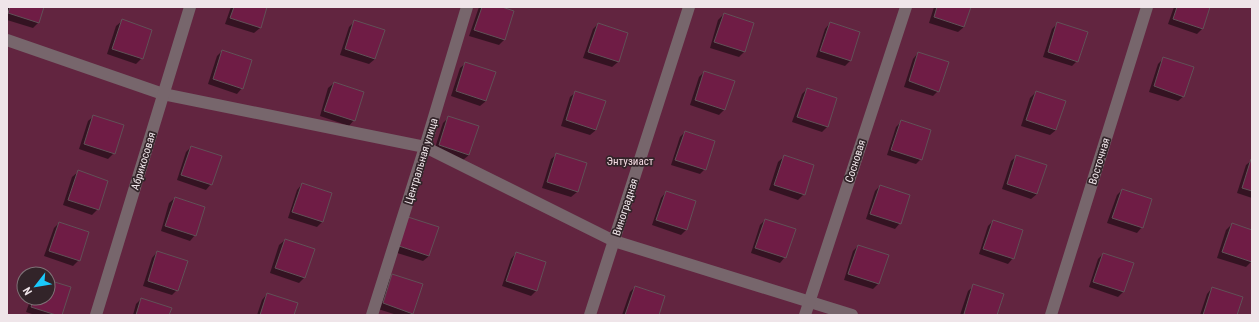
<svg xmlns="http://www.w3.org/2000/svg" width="1259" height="322" font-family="'Roboto Condensed',sans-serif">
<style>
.green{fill:#622540;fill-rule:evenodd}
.shadow{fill:#0007}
.building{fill:#6f1c45;stroke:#615157}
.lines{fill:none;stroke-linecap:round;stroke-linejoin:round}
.minor{stroke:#77666c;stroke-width:12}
.labels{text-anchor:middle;stroke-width:3.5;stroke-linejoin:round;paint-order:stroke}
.street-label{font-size:11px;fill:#efe5e9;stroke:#322429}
.park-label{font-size:11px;fill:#f3dae2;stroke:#322429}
</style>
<rect width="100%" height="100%" fill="#322429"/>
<path class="green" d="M7,7h1245v308h-1245zM24,274h24v24h-24z"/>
<g class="shadow">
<path d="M7,7h36l-5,16 -5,5 -26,-8z"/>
<path d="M231,7h35l-6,21 -6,5 -29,-9z"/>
<path d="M479,7h20l14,5 -9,28 -5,5 -30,-9z"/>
<path d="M934,7h36l-6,20 -6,5 -29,-9z"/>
<path d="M1174,7h35l-7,22 -5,5 -29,-10z"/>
<path d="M724,14l29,10 -9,28 -5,5 -29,-9 8,-28z"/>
<path d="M122,21l20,37 -6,6 -29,-10 9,-28z"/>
<path d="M355,21l20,38 -6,5 -29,-9 9,-28z"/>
<path d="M830,23l29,10 -9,28 -5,5 -29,-9 9,-28z"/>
<path d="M1058,23l19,38 -5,5 -29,-9 9,-28z"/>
<path d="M598,24l29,10 -9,28 -6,5 -29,-9 10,-29z"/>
<path d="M222,51l20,37 -5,6 -29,-10 9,-28z"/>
<path d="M918,53l20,38 -5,5 -29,-9 9,-28z"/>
<path d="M1164,58l20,38 -6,5 -29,-9 9,-28z"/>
<path d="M466,63l20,38 -6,5 -29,-10 9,-28z"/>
<path d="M704,72l21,37 -6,6 -29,-10 9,-28z"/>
<path d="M334,83l20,37 -5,6 -29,-10 8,-28z"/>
<path d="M807,89l20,38 -5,5 -30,-10 10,-28z"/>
<path d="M576,92l20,38 -6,5 -29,-9 9,-29z"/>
<path d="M1036,92l20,38 -6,5 -29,-9 9,-28z"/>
<path d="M94,116l20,37 -6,6 -29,-10 9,-28z"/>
<path d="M449,117l29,10 -9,28 -6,5 -29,-9 9,-28z"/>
<path d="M901,122l20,37 -5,5 -29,-9 9,-28z"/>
<path d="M685,132l20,37 -5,5 -29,-9 9,-28z"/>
<path d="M191,147l20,37 -5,6 -29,-10 9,-28z"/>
<path d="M557,154l29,10 -9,28 -6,5 -29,-9 9,-29z"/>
<path d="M1017,156l20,38 -6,5 -29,-10 9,-28z"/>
<path d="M784,157l20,37 -6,6 -29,-10 9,-28z"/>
<path d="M1252,160v38l-15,-5 9,-28z"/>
<path d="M78,172l20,37 -6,6 -29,-10 9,-28z"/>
<path d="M302,184l29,10 -9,28 -5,5 -29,-9 9,-28z"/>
<path d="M880,186l20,37 -5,6 -29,-10 9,-28z"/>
<path d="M1122,190l20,37 -5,6 -30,-10 10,-28z"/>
<path d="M666,192l20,38 -5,5 -29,-10 9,-27z"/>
<path d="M175,198l20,37 -5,6 -29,-10 8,-28z"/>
<path d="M409,218l20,38 -6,5 -29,-9z"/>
<path d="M765,220l20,37 -5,6 -29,-10 9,-28z"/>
<path d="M993,221l20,37 -5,6 -29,-10 9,-28z"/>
<path d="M59,223l20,37 -6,6 -29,-10 10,-28z"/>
<path d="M1232,224l20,7v30l-6,6 -29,-9 9,-28z"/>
<path d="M285,240l20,37 -6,6 -29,-10 9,-28z"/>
<path d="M858,246l20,38 -5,5 -29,-9 9,-29z"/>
<path d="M157,252l20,38 -5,5 -29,-9 9,-28z"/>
<path d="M516,253l20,38 -5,5 -29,-10 9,-27z"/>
<path d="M1103,254l20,38 -5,5 -29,-10 9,-28z"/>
<path d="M393,276l19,37 -1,2h-14l-19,-6 9,-28z"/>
<path d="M48,281l13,34h-26l-9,-3 5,-14h17z"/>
<path d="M974,286l22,29h-36l8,-24z"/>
<path d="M635,287l23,28h-36l8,-23z"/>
<path d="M1212,288l24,27h-36l7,-21z"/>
<path d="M267,294l26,21h-36l5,-15z"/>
<path d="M141,299l27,16h-35l3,-11z"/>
</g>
<g class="building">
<path d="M10,7h34l-5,16 -31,-10z"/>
<path d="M234,7h33l-6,21 -31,-10z"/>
<path d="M482,7h20l12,4 -9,29 -31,-10z"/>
<path d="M937,7h34l-7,20 -30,-10z"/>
<path d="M1177,7h33l-7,22 -30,-10z"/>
<path d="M724,13l30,10 -9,29 -31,-10z"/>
<path d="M122,19l30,11 -9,29 -31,-10z"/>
<path d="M354,20l31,10 -10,29 -30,-10z"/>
<path d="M830,22l30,10 -9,29 -31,-10z"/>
<path d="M1057,22l31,10 -10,30 -30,-10z"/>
<path d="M598,23l30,10 -9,29 -31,-10z"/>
<path d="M222,50l30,10 -9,29 -30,-10z"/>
<path d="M918,52l31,10 -10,30 -30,-11z"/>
<path d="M1163,57l31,10 -10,30 -30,-11z"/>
<path d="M465,62l31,10 -10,29 -30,-10z"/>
<path d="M704,71l31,10 -10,29 -30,-10z"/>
<path d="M334,82l30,10 -9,29 -31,-10z"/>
<path d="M807,88l30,10 -9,29 -31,-10z"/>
<path d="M575,91l31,10 -10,29 -30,-10z"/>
<path d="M1036,91l30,10 -10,29 -30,-10z"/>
<path d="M93,115l31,10 -9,29 -31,-10z"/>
<path d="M448,116l31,10 -10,29 -30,-10z"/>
<path d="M901,120l30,10 -9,30 -31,-10z"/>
<path d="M685,131l30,10 -9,29 -31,-10z"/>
<path d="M191,146l31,10 -10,29 -31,-10z"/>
<path d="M556,153l31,10 -9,29 -31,-10z"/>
<path d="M784,155l30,10 -9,30 -31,-10z"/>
<path d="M1016,155l31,10 -10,29 -30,-10z"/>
<path d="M1251,159h1v32l-10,-3z"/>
<path d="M78,170l30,11 -9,29 -31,-10z"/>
<path d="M302,183l30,10 -9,29 -31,-10z"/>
<path d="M880,185l30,10 -9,29 -31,-10z"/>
<path d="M1122,189l30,10 -9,29 -31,-10z"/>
<path d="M666,191l30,10 -9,29 -31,-10z"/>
<path d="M175,197l30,10 -9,29 -31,-10z"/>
<path d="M408,217l31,10 -10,29 -30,-10z"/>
<path d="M765,219l31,10 -10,29 -31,-10z"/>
<path d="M993,220l30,10 -9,29 -31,-10z"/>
<path d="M59,222l30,10 -9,29 -31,-10z"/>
<path d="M1232,223l20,7v32l-30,-10z"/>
<path d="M285,239l30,10 -10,29 -30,-10z"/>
<path d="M858,245l31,10 -10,29 -31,-10z"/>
<path d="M157,251l31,10 -10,30 -30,-10z"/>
<path d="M516,252l30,10 -9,29 -31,-10z"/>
<path d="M1103,253l31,10 -10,29 -31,-10z"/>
<path d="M392,274l31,10 -10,30 -30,-11z"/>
<path d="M48,280l23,7 -9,28h-6l-25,-8 3,-9h14z"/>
<path d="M973,284l31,10 -7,21h-29l-4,-1z"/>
<path d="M635,286l30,10 -6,19h-34z"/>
<path d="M1212,287l31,10 -6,18h-34z"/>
<path d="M267,293l31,10 -4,12h-34z"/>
<path d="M141,298l31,10 -3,7h-33z"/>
</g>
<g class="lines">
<g class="minor">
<path d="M7,40l156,54 262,53 189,94 238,74"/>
<path d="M96,315l94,-308"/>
<path d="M372,315l53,-168 42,-140"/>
<path d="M590,315l99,-308"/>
<path d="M805,315l101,-308"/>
<path d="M1051,315l96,-308"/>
</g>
</g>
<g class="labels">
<g class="street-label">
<text transform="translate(143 161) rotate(-73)" y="4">Абрикосовая</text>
<text transform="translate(421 161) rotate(-73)" y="4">Центральная улица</text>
<text transform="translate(855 161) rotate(-72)" y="4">Сосновая</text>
<text transform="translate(1099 161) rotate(-73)" y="4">Восточная</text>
<text transform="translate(625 207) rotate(-72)" y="4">Виноградная</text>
</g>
<g class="park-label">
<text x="630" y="165">Энтузиаст</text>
</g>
</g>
<rect width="1259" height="322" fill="none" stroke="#efe5e9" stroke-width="16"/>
<g transform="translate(36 286) rotate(239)"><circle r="19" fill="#322429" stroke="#7e7176"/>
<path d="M0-3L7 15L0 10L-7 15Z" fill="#1acafc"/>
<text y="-6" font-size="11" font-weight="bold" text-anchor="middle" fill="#efe5e9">N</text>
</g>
</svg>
